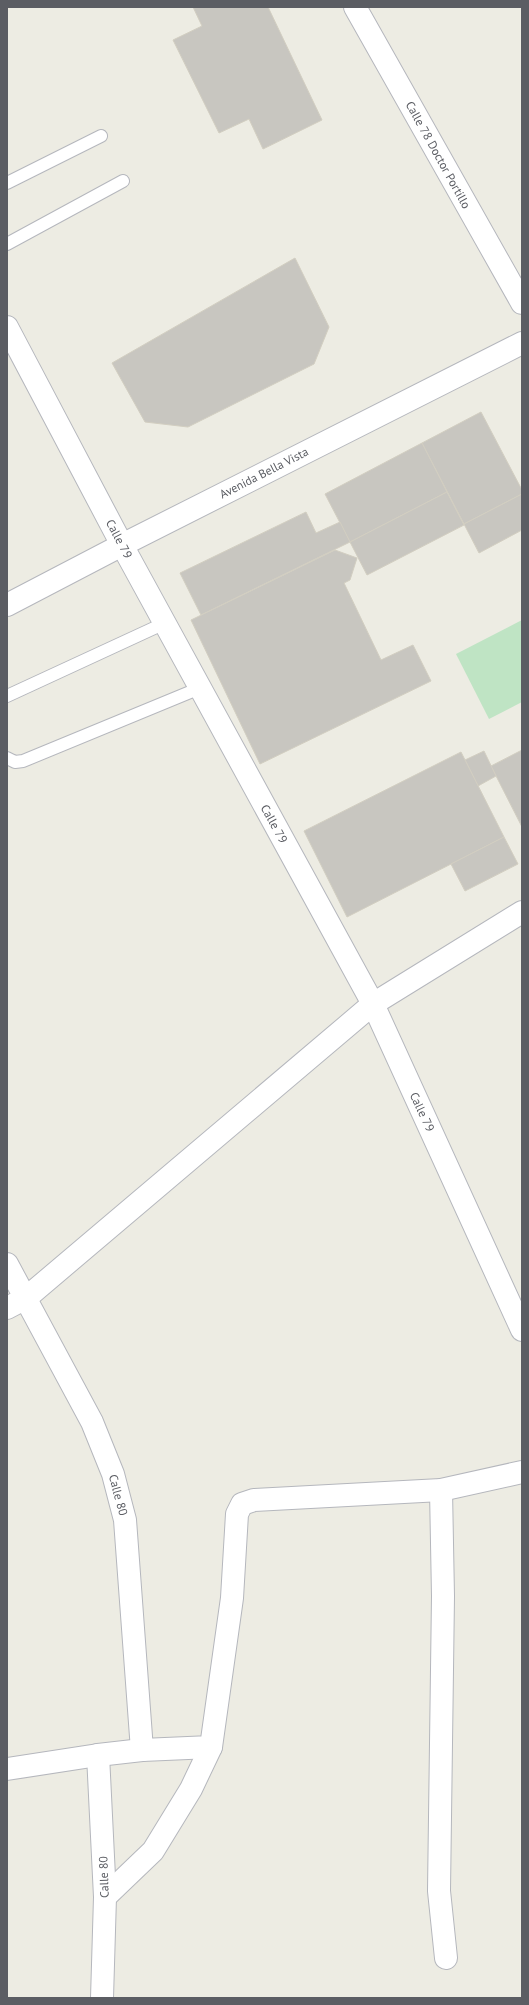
<svg xmlns="http://www.w3.org/2000/svg" width="529" height="2005" font-family="'PT Sans',sans-serif">
<style>
.green{fill:#bfe4c4}
.building{fill:#c8c6c0;stroke:#d2cec1}
.lines{fill:none;stroke-linecap:round;stroke-linejoin:round}
.lane-casing{stroke:#b5b7bd;stroke-width:14}
.street-casing{stroke:#b5b7bd;stroke-width:24}
.lane{stroke:#fff;stroke-width:12}
.street{stroke:#fff;stroke-width:22}
.labels{text-anchor:middle;stroke-width:3;stroke-linejoin:round;paint-order:stroke}
.street-label{font-size:12px;fill:#5b5d63;stroke:#fff}
</style>
<rect width="100%" height="100%" fill="#edece3"/>
<path class="green" d="M522,620v82l-33,17 -33,-65z"/>
<g class="building">
<path d="M193,7h75l54,113 -59,29 -14,-30 -30,14 -46,-93 29,-14z"/>
<path d="M295,258l34,69 -15,37 -126,63 -43,-5 -33,-59z"/>
<path d="M481,412l41,78v4l-58,30 -42,-81z"/>
<path d="M422,443l25,49 -97,50 -25,-48z"/>
<path d="M447,492l17,33 -97,50 -17,-33z"/>
<path d="M522,494v36l-43,23 -15,-29z"/>
<path d="M306,512l10,21 24,-11 10,20 -149,73 -21,-42z"/>
<path d="M335,550l22,8 -7,22 -6,3 37,77 32,-15 18,36 -171,83 -69,-144z"/>
<path d="M522,750v77l-31,-61z"/>
<path d="M484,751l12,25 -18,10 -13,-26z"/>
<path d="M461,752l43,85 -157,80 -43,-86z"/>
<path d="M504,837l14,27 -53,27 -14,-27z"/>
</g>
<g class="lines">
<defs>
<g id="lane">
<path d="M7,183l94,-47"/>
<path d="M7,244l116,-63"/>
<path d="M7,696l158,-73"/>
<path d="M7,758l8,4 8,-1 177,-73"/>
</g>
<g id="street">
<path d="M355,7l167,296"/>
<path d="M7,327l115,218 251,459 149,326"/>
<path d="M7,605l115,-60 400,-202"/>
<path d="M7,1264l85,158 21,52 12,46 17,230"/>
<path d="M7,1308l19,-10 347,-294 149,-92"/>
<path d="M441,1490l2,106 -4,295 7,67"/>
<path d="M98,1755l7,142 -3,101"/>
<path d="M7,1769l91,-14 44,-5 69,-3 21,-149 5,-84 5,-10 12,-4 187,-10 81,-18"/>
<path d="M105,1897l48,-46 38,-62 20,-42"/>
</g>
</defs>
<use href="#lane" class="lane-casing"/>
<use href="#street" class="street-casing"/>
<use href="#lane" class="lane"/>
<use href="#street" class="street"/>
</g>
<g class="labels">
<g class="street-label">
<text transform="translate(438 155) rotate(61)" y="4">Calle 78 Doctor Portillo</text>
<text transform="translate(264 473) rotate(-27)" y="4">Avenida Bella Vista</text>
<text transform="translate(119 539) rotate(62)" y="4">Calle 79</text>
<text transform="translate(274 824) rotate(61)" y="4">Calle 79</text>
<text transform="translate(422 1112) rotate(65)" y="4">Calle 79</text>
<text transform="translate(118 1495) rotate(75)" y="4">Calle 80</text>
<text transform="translate(104 1877) rotate(-92)" y="4">Calle 80</text>
</g>
</g>
<rect width="529" height="2005" fill="none" stroke="#5b5d63" stroke-width="16"/>
</svg>
